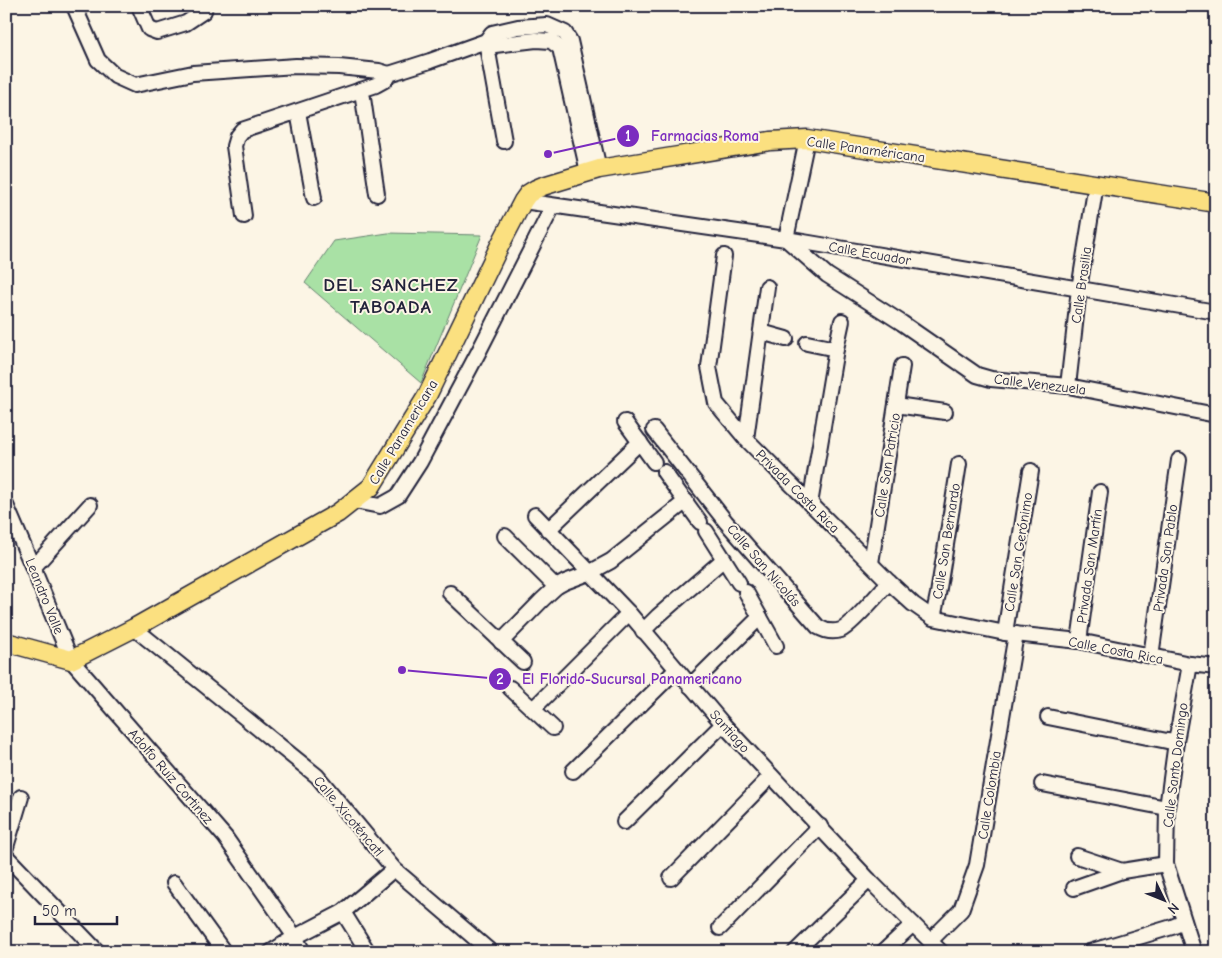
<svg xmlns="http://www.w3.org/2000/svg" width="1222" height="958" font-family="'Comic Neue',sans-serif">
<style>
.green{fill:#a9e1a5;stroke:#668270}
.lines{fill:none;stroke-linecap:round;stroke-linejoin:round}
.minor-casing{stroke:#22223b;stroke-width:18}
.major-casing{stroke:#22223b;stroke-width:21}
.minor{stroke:#fcf5e5;stroke-width:14}
.major{stroke:#fbe080;stroke-width:18}
.labels{text-anchor:middle;stroke-width:4;stroke-linejoin:round;paint-order:stroke}
.street-label{font-size:14px;fill:#22223b;stroke:#fcf5e5}
.district-label{font-size:19px;font-weight:bold;letter-spacing:1px;fill:#22223b;stroke:#fcf5e5}
.leader{fill:none;stroke:#7b2cbf;stroke-width:2}
.callout-dot{fill:#7b2cbf;stroke:#fcf5e5;stroke-width:2}
.mark-label{font-size:15px;text-anchor:middle;font-weight:bold;fill:#fff}
.callout-label{font-size:15px;text-anchor:middle;font-weight:bold;fill:#7b2cbf;stroke:#fcf5e5;stroke-width:4;stroke-linejoin:round;paint-order:stroke}
</style>
<rect width="100%" height="100%" fill="#fcf5e5"/>
<filter id="ink" filterUnits="userSpaceOnUse"><feTurbulence type="fractalNoise" baseFrequency=".02" numOctaves="2"/><feDisplacementMap in="SourceGraphic" scale="10" xChannelSelector="R" yChannelSelector="G"/><feConvolveMatrix kernelMatrix="1 2 1 2 8 2 1 2 1" color-interpolation-filters="sRGB"/></filter>
<g filter="url(#ink)">
<path class="green" d="M388,233l94,2 -61,148 -116,-100 29,-42z"/>
<g class="lines">
<defs>
<g id="minor">
<path d="M74,6l24,54 17,16 20,9 58,-12 103,-7 43,1 40,4 10,3"/>
<path d="M139,6l10,23 8,3 29,-9 18,-12 1,-5"/>
<path d="M486,41l9,4 41,-5 15,1 9,7 28,124"/>
<path d="M486,41l18,100"/>
<path d="M360,90l3,8 14,96"/>
<path d="M298,112l16,86"/>
<path d="M807,139l-21,100 41,36 75,48 75,52 14,4 77,7 148,29"/>
<path d="M523,201l263,38 430,73"/>
<path d="M244,216l-10,-70 3,-10 5,-6 134,-45 9,-5 4,-6 41,-13 56,-20 6,-8 26,-6 29,-2 18,8 5,8 29,128"/>
<path d="M724,256l-15,111 7,36 30,36 143,143 24,22 20,14 72,15 74,8 111,23 26,3"/>
<path d="M761,332l25,7"/>
<path d="M807,343l29,6 6,-28"/>
<path d="M1068,386l11,-97 17,-105"/>
<path d="M896,405l49,7"/>
<path d="M625,422l29,40"/>
<path d="M654,430l72,92 92,105c7,4 14,6 23,3 10,-4 39,-38 48,-48"/>
<path d="M746,439l21,-152"/>
<path d="M664,472l36,50"/>
<path d="M354,501l26,5 18,-10 22,-34 58,-109 75,-147"/>
<path d="M810,504l26,-155"/>
<path d="M6,505l27,63 38,92 154,177 70,100 8,15"/>
<path d="M535,515l94,98 94,111 146,156 72,72"/>
<path d="M548,530l92,-88"/>
<path d="M706,531l33,52"/>
<path d="M505,536l51,51"/>
<path d="M871,563l31,-197"/>
<path d="M33,568l57,-63"/>
<path d="M746,592l30,54"/>
<path d="M450,593l73,69"/>
<path d="M933,618l5,-24 21,-130"/>
<path d="M134,628l183,148 77,93 97,83"/>
<path d="M643,631l15,-15 66,-57"/>
<path d="M1005,633l26,-162"/>
<path d="M1079,641l21,-149"/>
<path d="M501,642l41,-42 14,-13 9,-5 24,-9 22,-12 75,-60"/>
<path d="M1151,656l28,-196"/>
<path d="M1190,664l-14,78 -9,66 -1,56 28,88"/>
<path d="M690,686l70,-69"/>
<path d="M510,688l43,40"/>
<path d="M533,709l96,-96"/>
<path d="M1048,717l119,24 9,1"/>
<path d="M573,771l103,-101"/>
<path d="M1042,784l125,24"/>
<path d="M624,822l99,-98"/>
<path d="M6,847l15,-50"/>
<path d="M6,856l92,96"/>
<path d="M1077,856l45,15"/>
<path d="M671,878l100,-102"/>
<path d="M174,883l50,69"/>
<path d="M1074,888l48,-17 44,-7"/>
<path d="M343,912l25,40"/>
<path d="M720,928l100,-102"/>
<path d="M930,941l31,-31 16,-45 39,-231"/>
<path d="M271,952l24,-15 48,-25 51,-43"/>
<path d="M795,952l74,-72"/>
<path d="M883,952l30,-28"/>
<path d="M1089,952l83,-25 12,-5"/>
</g>
<path id="major" d="M6,642l65,18 63,-32 204,-115 33,-26 56,-91 73,-151 23,-44 5,-7 8,-5 7,-3 56,-17 171,-28 37,-2 409,64"/>
</defs>
<use href="#minor" class="minor-casing"/>
<use href="#major" class="major-casing"/>
<use href="#minor" class="minor"/>
<use href="#major" class="major"/>
</g>
</g>
<g class="labels">
<g class="street-label">
<text transform="translate(866 149) rotate(8)" y="5">Calle Panaméricana</text>
<text transform="translate(870 253) rotate(10)" y="5">Calle Ecuador</text>
<text transform="translate(1081 285) rotate(-82)" y="5">Calle Brasilia</text>
<text transform="translate(1040 384) rotate(7)" y="5">Calle Venezuela</text>
<text transform="translate(403 432) rotate(-59)" y="5">Calle Panamericana</text>
<text transform="translate(887 465) rotate(-81)" y="5">Calle San Patricio</text>
<text transform="translate(798 491) rotate(45)" y="5">Privada Costa Rica</text>
<text transform="translate(946 541) rotate(-81)" y="5">Calle San Bernardo</text>
<text transform="translate(1018 552) rotate(-81)" y="5">Calle San Gerónimo</text>
<text transform="translate(1165 558) rotate(-82)" y="5">Privada San Pablo</text>
<text transform="translate(764 565) rotate(49)" y="5">Calle San Nicolás</text>
<text transform="translate(1089 566) rotate(-82)" y="5">Privada San Martín</text>
<text transform="translate(45 596) rotate(68)" y="5">Leandro Valle</text>
<text transform="translate(1116 650) rotate(11)" y="5">Calle Costa Rica</text>
<text transform="translate(730 731) rotate(48)" y="5">Santiago</text>
<text transform="translate(1175 765) rotate(-83)" y="5">Calle Santo Domingo</text>
<text transform="translate(171 776) rotate(49)" y="5">Adolfo Ruiz Cortinez</text>
<text transform="translate(989 795) rotate(-81)" y="5">Calle Colombia</text>
<text transform="translate(349 816) rotate(50)" y="5">Calle Xicoténcatl</text>
</g>
<g class="district-label">
<text x="391" y="291">DEL. SANCHEZ<tspan x="391" dy="22">TABOADA</tspan></text>
</g>
</g>
<path class="leader" d="M548 154L628 136M402 670L500 679"/>
<g class="callout-dot">
<circle cx="548" cy="154" r="5"/>
<circle cx="402" cy="670" r="5"/>
<circle cx="628" cy="136" r="12"/>
<circle cx="500" cy="679" r="12"/>
</g>
<g class="mark-label">
<text x="628" y="141">1</text>
<text x="500" y="684">2</text>
</g>
<g class="callout-label">
<text x="705" y="141">Farmacias Roma</text>
<text x="632" y="684">El Florido-Sucursal Panamericano</text>
</g>
<rect width="1222" height="958" fill="none" stroke="#fcf5e5" stroke-width="25"/>
<rect x="12" y="12" width="1197" height="933" fill="none" stroke="#22223b" stroke-width="2" filter="url(#ink)"/>
<g transform="translate(1164 900) rotate(133)" stroke="#fcf5e5" stroke-width="4" paint-order="stroke">
<path d="M0-4L9 19L0 12L-9 19Z" fill="#22223b"/>
<text y="-8" font-size="14" font-weight="bold" text-anchor="middle" fill="#22223b">N</text>
</g>
<path d="M35 916v8h82v-8" fill="none" stroke="#22223b" stroke-width="2.5"/>
<text x="42" y="916" font-size="15" fill="#22223b" stroke="#fcf5e5" stroke-width="4" paint-order="stroke">50 m</text>
</svg>
